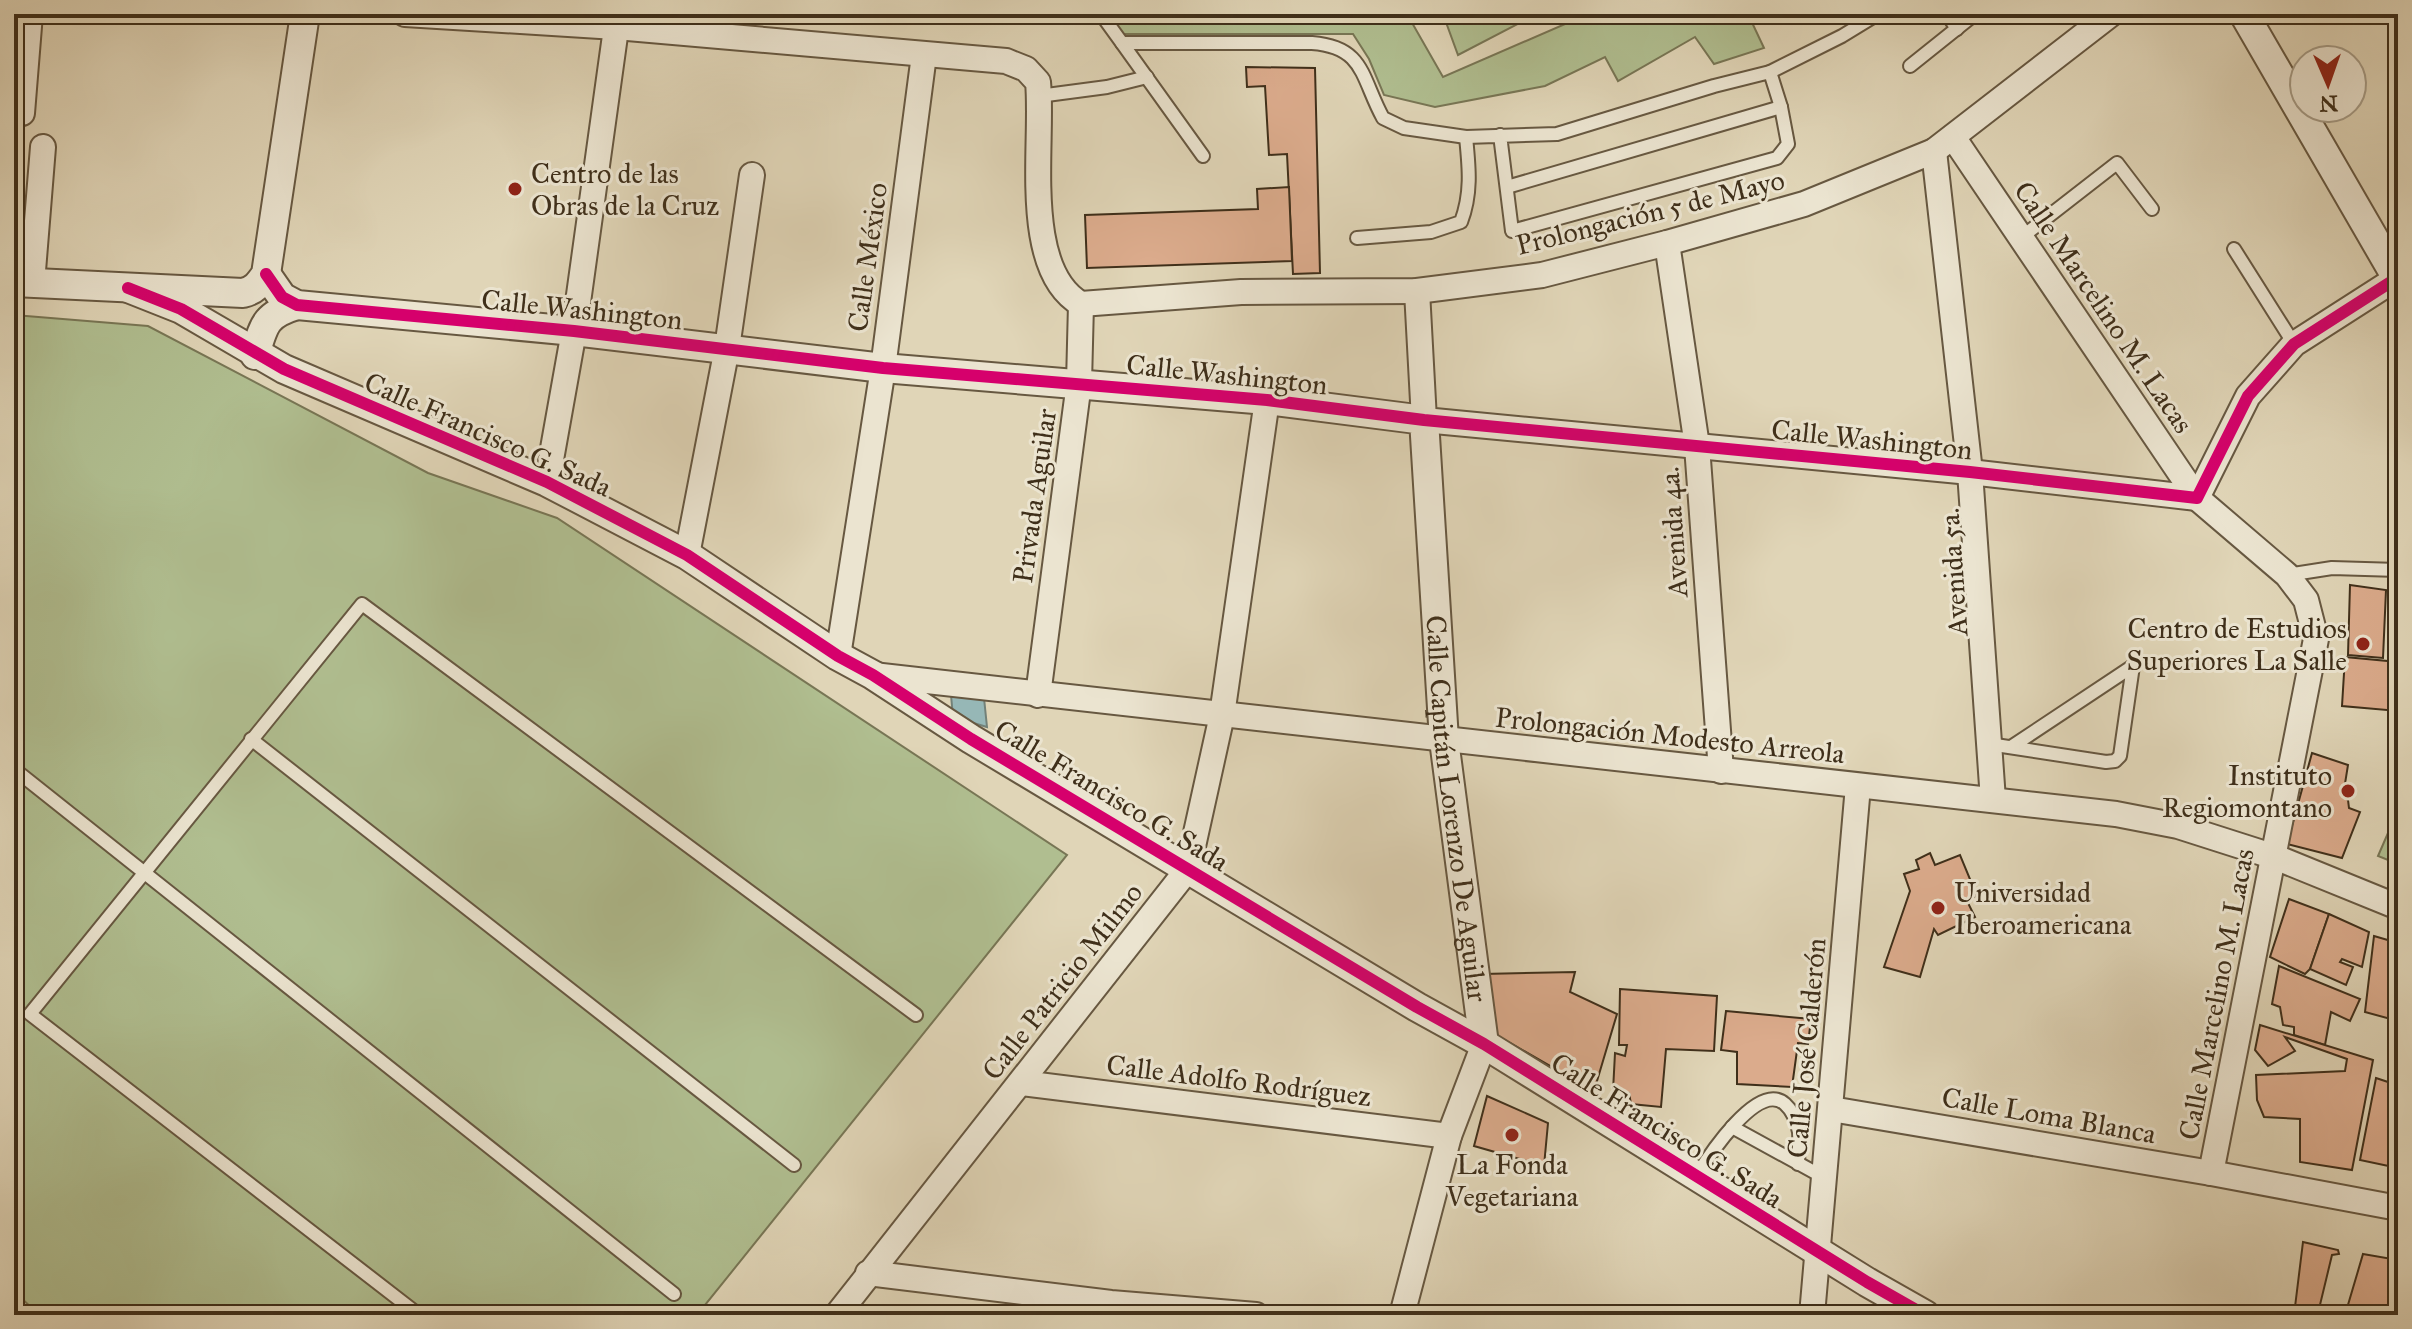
<svg xmlns="http://www.w3.org/2000/svg" width="2412" height="1329" font-family="'IM FELL Great Primer',serif">
<style>
.green{fill:#b0be90;stroke:#787655;stroke-width:2}
.water{fill:#96b7b6;stroke:#738178;stroke-width:2}
.building{fill:#dbab8c;stroke:#3f2f1a;stroke-width:2}
.lines{fill:none;stroke-linecap:round;stroke-linejoin:round}
.service-casing{stroke:#675841;stroke-width:16}
.minor-casing{stroke:#675841;stroke-width:28}
.tertiary-casing{stroke:#675841;stroke-width:32}
.service{stroke:#ebe4d0;stroke-width:12}
.minor{stroke:#ebe4d0;stroke-width:24}
.tertiary{stroke:#ebe4d0;stroke-width:28}
.cycleway-casing{stroke:#ebe4d0;stroke-width:17}
.cycleway{stroke:#d6006c;stroke-width:12}
.poi-dot{fill:#8f2418;stroke:#ebe4d0;stroke-width:3}
.labels{text-anchor:middle;stroke-width:6;stroke-linejoin:round;paint-order:stroke}
.poi-label{font-size:28px;fill:#3f2f1a;stroke:#ebe4d0;text-anchor:start}
.street-label{font-size:28px;fill:#3f2f1a;stroke:#ebe4d0}
</style>
<rect width="100%" height="100%" fill="#e0d5b7"/>
<filter id="stains"><feTurbulence type="fractalNoise" baseFrequency=".0025" numOctaves="4"/><feColorMatrix values="0 0 0 0 .2 0 0 0 0 .09 0 0 0 0 .02 0 0 0 .5 -.17"/></filter>
<radialGradient id="worn" r=".72"><stop offset=".6" stop-color="#630" stop-opacity="0"/><stop offset="1" stop-color="#630" stop-opacity=".3"/></radialGradient>
<g class="green">
<path d="M1110,14h297l36,63 145,-63h160l16,34 -50,16 -19,-27 -77,44 -13,-24 -60,29 -110,21 -51,-12 -15,-36 -16,-25h-232z"/>
<path d="M1443,14h94l-79,41z"/>
<path d="M14,315l134,11 280,147 129,45 510,337 -370,460h-658l-25,-24z"/>
<path d="M2398,810v54l-20,-8z"/>
</g>
<path class="water" d="M951,695l33,3 3,29 -34,-10z"/>
<g class="building">
<path d="M1246,67l69,1 5,205 -27,1 -6,-120 -18,1 -4,-69 -18,1z"/>
<path d="M1289,187l3,74 -205,7 -2,-53 173,-6 -1,-20z"/>
<path d="M2350,585l36,5 -3,68 -35,-3z"/>
<path d="M2345,657l53,5v49l-56,-5z"/>
<path d="M2312,753l36,12 -5,31 5,4 1,8 11,4 -18,46 -55,-14z"/>
<path d="M1930,853l5,12 25,-10 17,41 -11,3 9,18 -37,18 -4,-6 -14,48 -36,-10 26,-76 -6,-17 15,-5 -3,-9z"/>
<path d="M2289,899l40,15 -19,55 -5,5 -35,-17z"/>
<path d="M2329,914l40,18 -7,35 -20,-8 -2,3 13,5 -7,18 -36,-16z"/>
<path d="M2374,936l24,7v78l-33,-9z"/>
<path d="M2279,966l81,33 -10,22 -19,-9 -6,33 -31,-10v-8l-11,-2 -3,-18 -8,-3z"/>
<path d="M1575,972l-5,20 47,22 -23,77 -105,-60 -6,-57z"/>
<path d="M1620,989l97,7 -3,55 -48,-2 -5,58 -30,-3 -2,-11 -16,-2 2,-38 10,3 2,-11h-8z"/>
<path d="M1726,1011l85,8 -3,25 -10,-1 -6,44 -55,-3v-32l-16,-2z"/>
<path d="M2260,1025l113,35 -21,110 -52,-8v-43l-36,-2 -7,-17 -1,-25 89,-4 2,-12 -62,-22 10,14 -27,15 -13,-16z"/>
<path d="M2376,1078l21,7 -3,23 4,2v58l-38,-8z"/>
<path d="M1487,1096l61,27 -4,43 -70,-20z"/>
<path d="M2303,1242l35,8 1,4 -7,1 -13,54 -24,-2z"/>
<path d="M2363,1254l35,6v55h-53z"/>
</g>
<g class="lines">
<defs>
<g id="service">
<path d="M1101,14l21,29h190c53,4 49,35 71,75l21,10 62,9 91,-3 157,-48 56,-14 11,35 7,37 -11,14 -265,73 -12,-96"/>
<path d="M1947,14l10,15"/>
<path d="M1122,43l81,113"/>
<path d="M1910,66l65,-52"/>
<path d="M1770,72l72,-36 36,-22"/>
<path d="M1039,96l68,-9 40,-10"/>
<path d="M1507,187l274,-80"/>
<path d="M2022,237l95,-74 35,46"/>
<path d="M1357,238l74,-6 30,-10c11,-29 8,-55 5,-85"/>
<path d="M2234,249l60,95"/>
<path d="M2287,575l45,-7 66,2"/>
<path d="M251,739l543,426"/>
<path d="M1989,744l117,18 9,-1 5,-5 13,-90 -122,81"/>
<path d="M14,769l660,525"/>
<path d="M1732,1127l93,51"/>
<path d="M1696,1177c12,-20 62,-97 89,-73 8,7 12,18 14,28 1,10 -1,22 -1,32"/>
<path d="M419,1315l-389,-301 332,-410 554,411"/>
</g>
<g id="minor">
<path d="M405,14l211,13 390,34 20,8 12,13c6,59 -18,187 43,222l160,-12 176,-1 125,-16 125,-32 137,-39 130,-53 177,-137"/>
<path d="M22,113l8,-99"/>
<path d="M1953,137l244,361 90,77 19,25 10,39 -105,534"/>
<path d="M1934,151l36,321 23,328"/>
<path d="M1667,243l30,203 24,325"/>
<path d="M32,283l11,-136"/>
<path d="M1417,291l7,129 546,52 227,26 51,-102 46,-52 103,-66"/>
<path d="M547,482l27,-151 44,-317"/>
<path d="M687,555l40,-207 25,-173"/>
<path d="M838,656l45,-288 41,-313"/>
<path d="M873,675l1243,139 62,12 97,31 123,50"/>
<path d="M1038,695l41,-312 2,-79"/>
<path d="M1022,1083l427,53"/>
<path d="M1831,1109l380,64 187,35"/>
<path d="M868,1273l243,30 145,12"/>
<path d="M837,1315l351,-446 34,-154 45,-315"/>
<path d="M1402,1315l47,-179 35,-92"/>
<path d="M1812,1315l46,-529"/>
</g>
<g id="tertiary">
<path d="M2244,14l154,266"/>
<path id="s1" d="M266,274l16,23 15,8 277,26 309,37 384,32 157,20 20,320 40,304"/>
<path d="M14,282l229,11c12,-3 16,-9 23,-19l39,-260"/>
<path d="M128,288l53,21 103,60 263,113 140,73 151,101 35,19 98,64 446,268 67,37 383,238 58,33"/>
<path d="M255,355c9,-31 10,-40 42,-50"/>
</g>
</defs>
<use href="#service" class="service-casing"/>
<use href="#minor" class="minor-casing"/>
<use href="#tertiary" class="tertiary-casing"/>
<use href="#service" class="service"/>
<use href="#minor" class="minor"/>
<use href="#tertiary" class="tertiary"/>
<defs>
<g id="cycleway">
<path d="M266,274l16,23 15,8 277,26 309,37 384,32 157,20 546,52 227,26 51,-102 46,-52 103,-66"/>
<path d="M128,288l53,21 103,60 263,113 140,73 151,101 35,19 98,64 446,268 67,37 383,238 58,33"/>
</g>
</defs>
<use href="#cycleway" class="cycleway-casing"/>
<use href="#cycleway" class="cycleway"/>
</g>
<g class="poi-dot">
<circle cx="515" cy="189" r="8"/>
<circle cx="2363" cy="644" r="8"/>
<circle cx="2348" cy="791" r="8"/>
<circle cx="1938" cy="908" r="8"/>
<circle cx="1512" cy="1135" r="8"/>
</g>
<g class="labels">
<g class="poi-label">
<text x="531" y="183">Centro de las<tspan x="531" dy="32">Obras de la Cruz</tspan></text>
<text x="2347" y="638" text-anchor="end">Centro de Estudios<tspan x="2347" dy="32">Superiores La Salle</tspan></text>
<text x="2332" y="785" text-anchor="end">Instituto<tspan x="2332" dy="32">Regiomontano</tspan></text>
<text x="1954" y="902">Universidad<tspan x="1954" dy="32">Iberoamericana</tspan></text>
<text x="1512" y="1174" text-anchor="middle">La Fonda<tspan x="1512" dy="32">Vegetariana</tspan></text>
</g>
<g class="street-label">
<text transform="translate(1650 212) rotate(-14)" y="10">Prolongación 5 de Mayo</text>
<text transform="translate(867 257) rotate(-82)" y="10">Calle México</text>
<text transform="translate(2104 307) rotate(56)" y="10">Calle Marcelino M. Lacas</text>
<text transform="translate(582 309) rotate(6)" y="10">Calle Washington</text>
<text transform="translate(1227 374) rotate(6)" y="10">Calle Washington</text>
<text transform="translate(488 434) rotate(24)" y="10">Calle Francisco G. Sada</text>
<text transform="translate(1872 439) rotate(6)" y="10">Calle Washington</text>
<text transform="translate(1034 496) rotate(-82)" y="10">Privada Aguilar</text>
<text transform="translate(1673 532) rotate(-94)" y="10">Avenida 4a.</text>
<text transform="translate(1953 572) rotate(-94)" y="10">Avenida 5a.</text>
<text transform="translate(1670 735) rotate(6)" y="10">Prolongación Modesto Arreola</text>
<text transform="translate(1112 795) rotate(31)" y="10">Calle Francisco G. Sada</text>
<text dy="10" stroke="none"><textPath href="#s1" startOffset="1568">Calle Capitán Lorenzo De Aguilar</textPath></text>
<text transform="translate(1062 981) rotate(-52)" y="10">Calle Patricio Milmo</text>
<text transform="translate(2216 994) rotate(-79)" y="10">Calle Marcelino M. Lacas</text>
<text transform="translate(1806 1048) rotate(-85)" y="10">Calle José Calderón</text>
<text transform="translate(1239 1080) rotate(7)" y="10">Calle Adolfo Rodríguez</text>
<text transform="translate(2049 1115) rotate(10)" y="10">Calle Loma Blanca</text>
<text transform="translate(1667 1130) rotate(32)" y="10">Calle Francisco G. Sada</text>
</g>
</g>
<rect width="2412" height="1329" fill="none" stroke="#e0d5b7" stroke-width="48"/>
<rect x="16" y="16" width="2380" height="1297" fill="none" stroke="#3f2f1a" stroke-width="4"/>
<rect x="24" y="24" width="2364" height="1281" fill="none" stroke="#3f2f1a" stroke-width="2"/>
<g transform="translate(2328 84) rotate(178)"><circle r="38" fill="#ebe4d0" stroke="#a69c87" stroke-width="2"/>
<path d="M0-6L14 30L0 20L-14 30Z" fill="#8f2418"/>
<text y="-12" font-size="22" font-weight="bold" text-anchor="middle" fill="#3f2f1a">N</text>
</g>
<rect width="100%" height="100%" filter="url(#stains)"/>
<rect width="100%" height="100%" fill="url(#worn)"/>
</svg>
